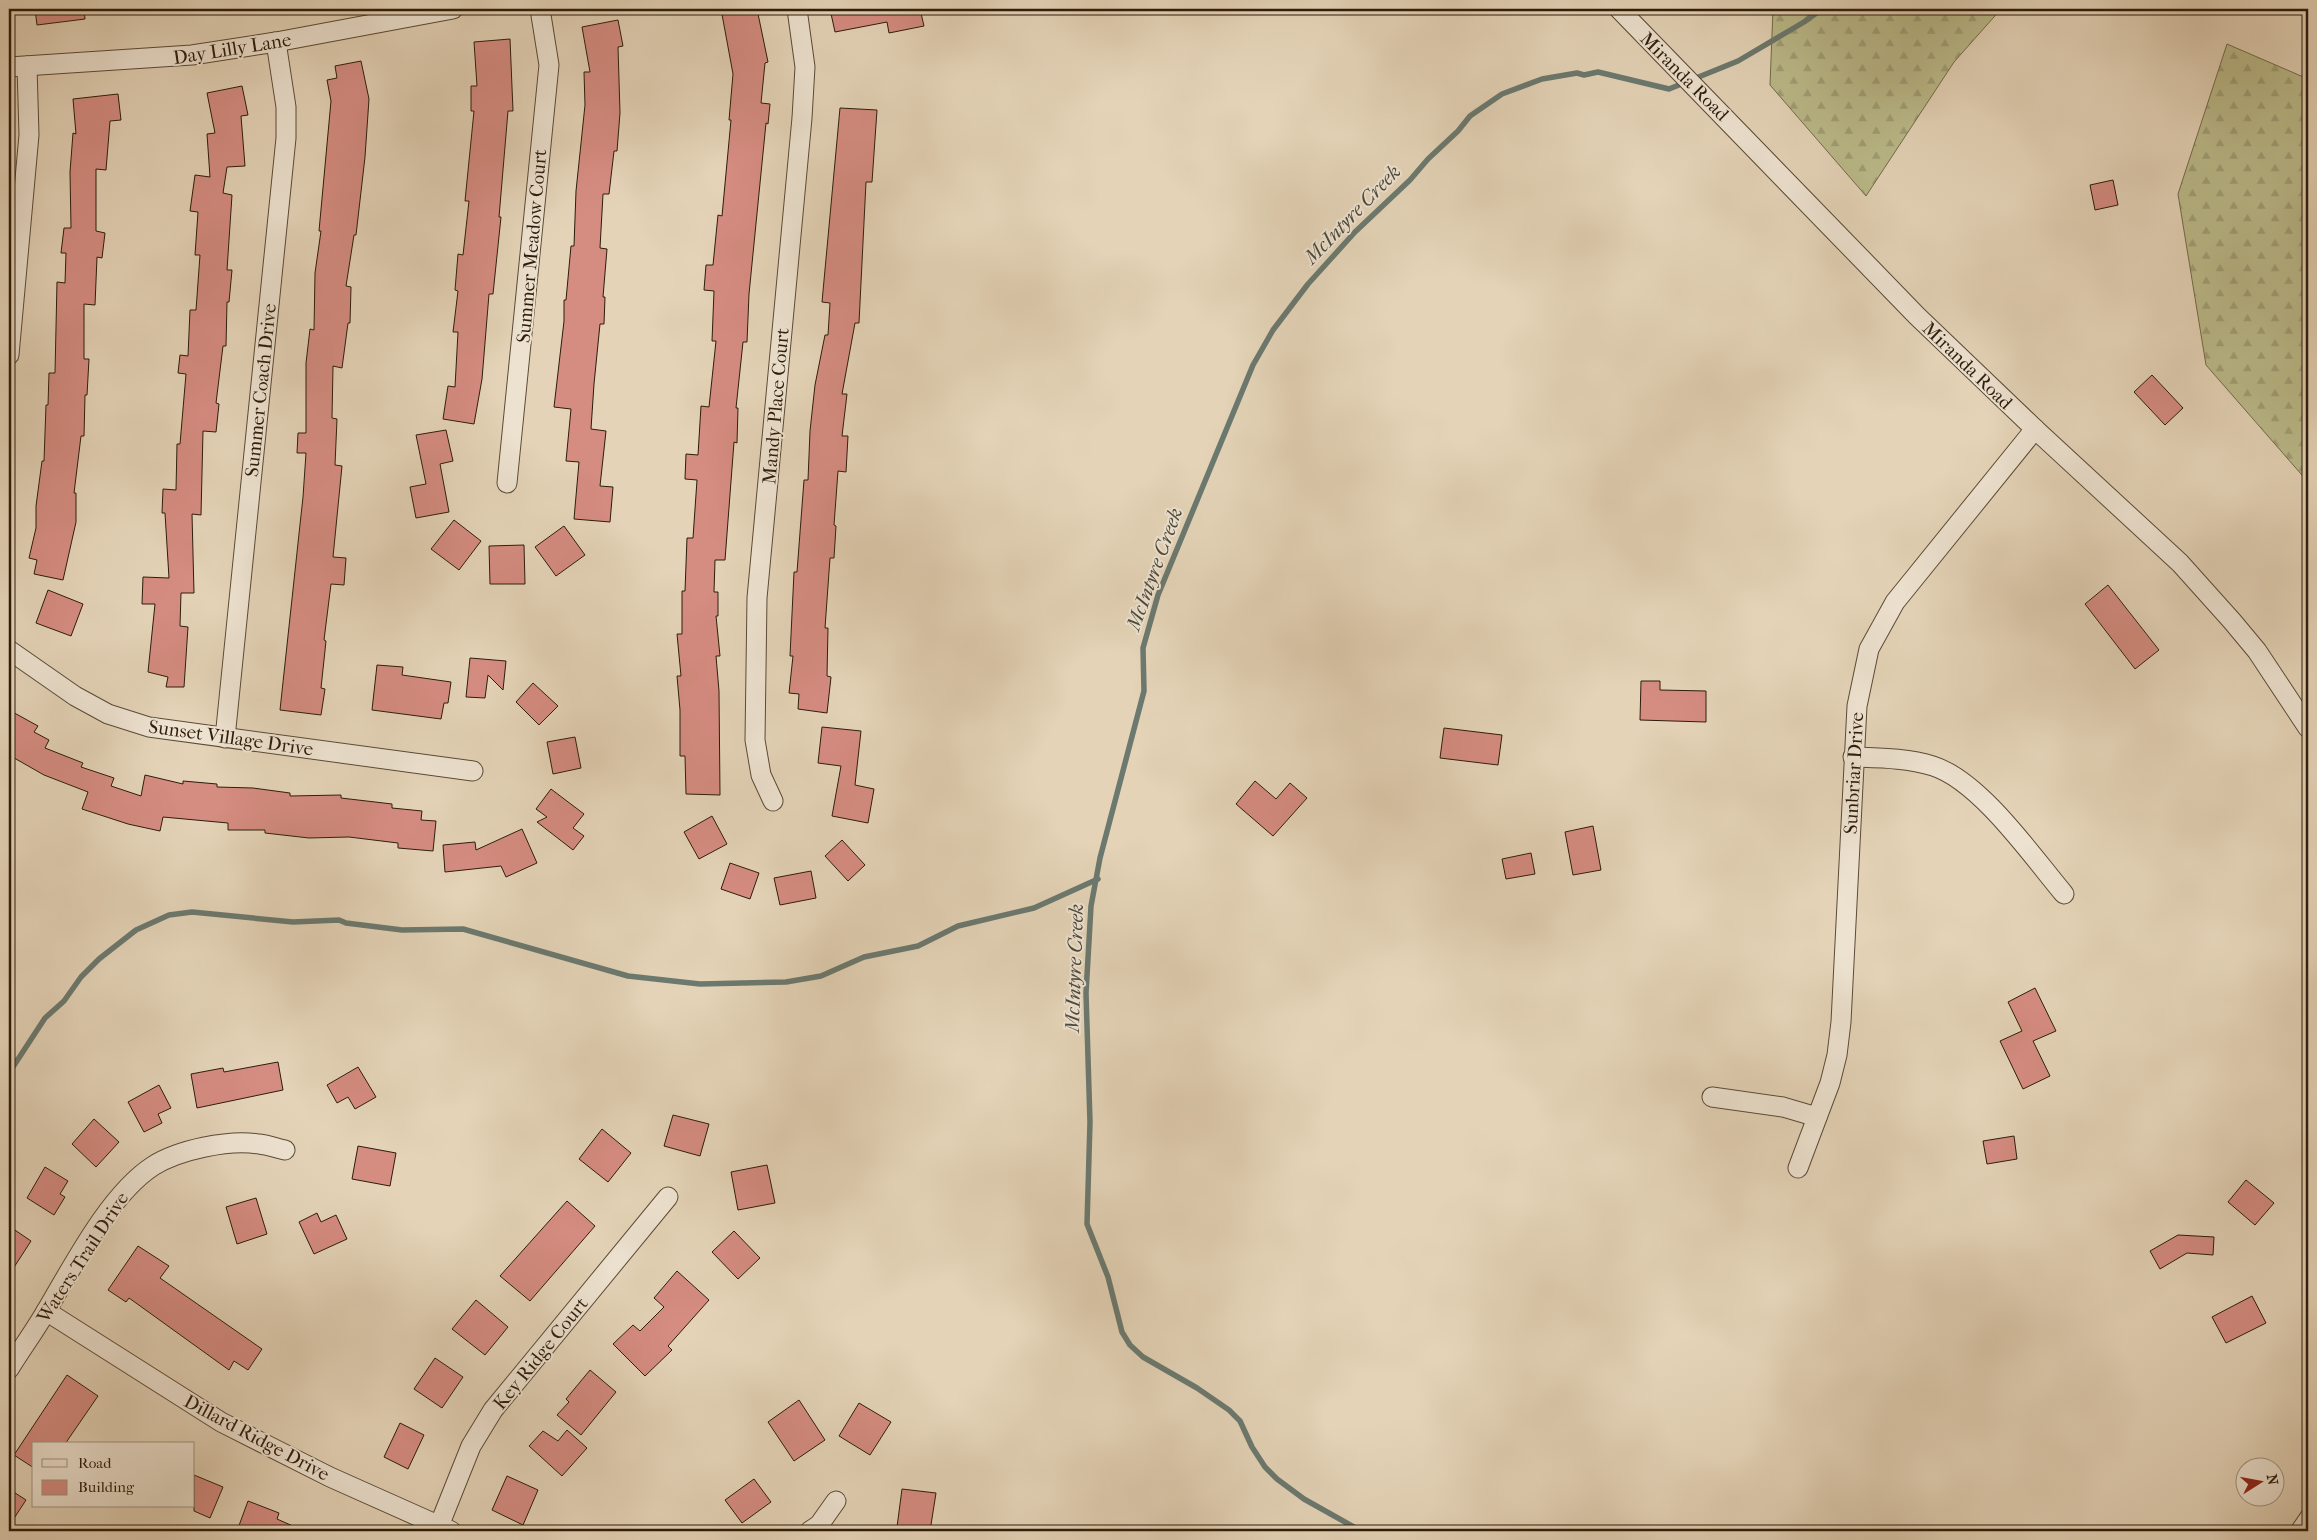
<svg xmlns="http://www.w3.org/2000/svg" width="2317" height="1540" font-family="'IM FELL French Canon',serif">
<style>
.forest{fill:url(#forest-firs);stroke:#746b4a}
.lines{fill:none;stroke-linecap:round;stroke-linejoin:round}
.stream{stroke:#6b796f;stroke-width:5.5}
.building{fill:#d58c81;stroke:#2d1c0b}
.lane-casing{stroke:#5b4a36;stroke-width:12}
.street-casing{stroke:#5b4a36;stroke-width:21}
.lane{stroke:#ede2d0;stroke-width:10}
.street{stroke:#ede2d0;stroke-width:19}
.labels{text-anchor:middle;stroke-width:4;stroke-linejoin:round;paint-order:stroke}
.street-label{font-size:19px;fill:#2d1c0b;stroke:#ede2d0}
.water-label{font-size:20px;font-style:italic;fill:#4c4a3d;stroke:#ede2d0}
</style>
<defs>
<pattern id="forest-firs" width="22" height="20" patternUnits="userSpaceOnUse" patternTransform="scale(1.25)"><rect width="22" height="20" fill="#bbba8a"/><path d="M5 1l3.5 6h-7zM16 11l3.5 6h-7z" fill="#a19f76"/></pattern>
</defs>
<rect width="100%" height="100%" fill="#e4d3b7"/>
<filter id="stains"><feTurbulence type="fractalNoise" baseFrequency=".004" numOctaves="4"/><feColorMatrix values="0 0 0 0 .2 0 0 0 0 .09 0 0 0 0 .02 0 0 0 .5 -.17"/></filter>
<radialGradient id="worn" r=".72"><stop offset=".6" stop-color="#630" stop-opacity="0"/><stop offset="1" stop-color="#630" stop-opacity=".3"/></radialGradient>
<g class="forest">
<path d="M1773,9h228l-47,53 -88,134 -96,-111z"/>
<path d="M2227,44l81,35v403l-102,-117 -28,-171z"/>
</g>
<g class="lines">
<g class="stream">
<path d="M9,1073l36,-55 19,-17 17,-24 18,-18 37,-29 33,-15 23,-3 101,10 46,-2 7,3 56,7 61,-1 165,47 72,8 86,-2 35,-6 43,-19 54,-11 40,-20 76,-18 64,-29"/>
<path d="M1361,1531l-57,-32 -27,-20 -12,-12 -13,-20 -12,-26 -11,-11 -32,-22 -54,-31 -13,-12 -8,-13 -14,-55 -21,-53 3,-102 -4,-129 5,-87 9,-48 44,-167 -1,-43 15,-53 95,-230 20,-35 35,-46 47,-52 55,-52 18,-21 30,-28 12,-15 32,-22 40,-15 35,-6 7,2 14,-3 71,17 69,-28 66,-39 18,-13"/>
</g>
</g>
<g class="building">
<path d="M35,9h49l1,10 -48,6z"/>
<path d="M721,9h36l11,53 -3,1 -4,40 9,1 -2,20 -2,-1 -17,171 -2,48h-4l-7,66h2l-1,35 -3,-1 -9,118h-10l-1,32h4v24h-2l4,40h-4l3,35 1,104 -34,-1 -1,-38h-5v-46l-3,-34h4l-4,-42h5v-43h3l2,-53h6l4,-58 -12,-1 1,-25 12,1 3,-49 8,1 7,-66h-4l2,-50 -10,-1 2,-25h7l5,-50 4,1 9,-96h-2l4,-46z"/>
<path d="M830,9h90l4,17 -35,7 -2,-11 -52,10z"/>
<path d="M618,20l5,26 -5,1 2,66 -3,38h-3l-5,43h-6l-3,54 7,1 -4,48h2l-1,27h-4l-6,60 -3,45 15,2 -6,55 13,1 -3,35 -36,-3 5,-57 -13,-1 5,-52 -17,-2 10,-86v-21h2l5,-54h3l2,-55 9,-86 -1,-33h6l-8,-45z"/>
<path d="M510,39l3,72h-5l-9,106h2l-8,77h-4l-7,85 -8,45 -31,-5 5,-33 7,1 3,-55h-5l5,-41 -3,-1 3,-36 5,1 6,-54h-4l9,-90h-3v-25h6l-3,-44z"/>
<path d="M361,61l8,38 -4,58 -9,78h-2l-8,51 5,1 -1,36h-2l-6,45 -9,-2 -1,52 5,1 -2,46 7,1 -9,91 13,1 -2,27 -13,-1 -7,56 2,1 -5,47 4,1 -4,26 -41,-5 23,-213 3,-44h-9l1,-20h8v-70l4,-34 4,1 1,-57 6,-42h-2l12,-130 -4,-21 10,-2 -2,-12z"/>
<path d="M242,86l6,29 -7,1 4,50 -18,1 -4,26 9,2 -5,75h5l-3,32h-2l-1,44h-3l-7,57 3,1 -3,28 -13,-1 -2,84 -9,-1 2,79h-13l-1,33 8,1 -4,60h-18l2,-10 -20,-5 7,-68h-13l1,-27 26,1 -4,-65h-3l1,-24 13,1 1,-46h3l6,-70 -8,-1 2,-18 8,1 2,-46h6l4,-55h-5l3,-43 -8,-1 5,-36 15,2 -3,-43 8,-1 -8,-40z"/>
<path d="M118,94l3,26 -11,1 -4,49 -10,-1v62l9,2 -3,25 -5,-1 -2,48 -11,-1v55h5l-2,36h-2l-1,41h-3l-7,57h2v29l-13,58 -29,-6 3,-14 -8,-2 7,-30v-22l6,-45h2l2,-56h2l1,-32h6l2,-91 8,1 1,-30h-5l3,-25h7l-1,-56 3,-39 3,1 -3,-35z"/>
<path d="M840,108l37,2 -5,72h-6l-7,141h-4l-13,71h5l-5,42h6l-2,36 -8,-1 -4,54 2,1 -2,32h-4l-5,70h3l-1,48 4,1 -4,36 -29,-4 1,-15 -10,-1 4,-37h-3l4,-84h3l7,-92h4l2,-49 5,-46 10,-50h3l2,-32 -8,-1z"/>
<path d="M2113,180l5,25 -23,5 -5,-25z"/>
<path d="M2152,375l31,33 -18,17 -31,-33z"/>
<path d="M446,430l7,31 -13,3 9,48 -33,6 -6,-31 16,-3 -10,-49z"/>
<path d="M454,520l27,21 -22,29 -28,-21z"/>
<path d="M564,526l21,29 -29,21 -21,-29z"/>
<path d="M524,545l1,39h-35l-1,-38z"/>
<path d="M2108,585l51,65 -24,19 -50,-65z"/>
<path d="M48,590l35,14 -12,32 -35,-13z"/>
<path d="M470,658l36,3 -3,29 -15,-15 -3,23 -19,-1z"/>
<path d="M377,665l26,2 -1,8 49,7 -3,21h-4l-3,16 -69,-9z"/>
<path d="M1641,681h19v9l46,1v31l-66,-2z"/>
<path d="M533,683l25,23 -19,19 -23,-23z"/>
<path d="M9,710l29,16 -4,6 15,8 -4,8 38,15 -2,4 33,11 -3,8 30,10 4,-21 38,9v-3l34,3v3l36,1 37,5v3l51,-1v3l51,6v4l30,3 -1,9 15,1 -3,30 -35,-3v-5l-49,-6 -40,1 -44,-5v-3h-37v-7l-65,-6 -3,14 -32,-7 -46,-15 6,-17 -44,-17 -35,-20z"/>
<path d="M822,727l39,4 -6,54 19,4 -6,34 -36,-7 9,-50 -23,-3z"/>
<path d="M1444,728l58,7 -4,30 -58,-7z"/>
<path d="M575,737l6,31 -28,6 -6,-32z"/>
<path d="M1255,781l21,18 14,-16 17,15 -34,38 -37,-32z"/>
<path d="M551,789l33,25 -11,14 11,8 -11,14 -36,-28 10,-5 -11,-8z"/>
<path d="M712,816l15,28 -28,15 -15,-27z"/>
<path d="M1593,826l8,44 -28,5 -8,-43z"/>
<path d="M522,829l15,34 -31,14 -5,-11 -56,6 -2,-27 32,-3 1,8z"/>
<path d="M842,840l23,25 -17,16 -23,-25z"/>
<path d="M1531,853l4,21 -29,5 -4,-20z"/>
<path d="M730,863l29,10 -9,26 -29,-10z"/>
<path d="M811,871l5,27 -36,7 -6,-27z"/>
<path d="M2035,988l21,43 -23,10 17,35 -27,13 -23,-48 22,-10 -14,-29z"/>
<path d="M278,1062l5,28 -86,18 -6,-34 32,-6 1,4z"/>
<path d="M358,1067l18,30 -21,12 -7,-12 -11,6 -10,-18z"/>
<path d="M159,1085l12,23 -13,6 4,9 -18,9 -16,-30z"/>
<path d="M673,1115l36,9 -9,32 -36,-10z"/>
<path d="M94,1119l25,23 -23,25 -24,-23z"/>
<path d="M602,1129l29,24 -23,29 -29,-23z"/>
<path d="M2014,1136l3,23 -30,5 -4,-23z"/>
<path d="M358,1146l38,7 -6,33 -38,-7z"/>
<path d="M767,1165l8,38 -37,7 -7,-38z"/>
<path d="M45,1167l23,14 -8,13 5,3 -11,18 -27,-17z"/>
<path d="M2246,1180l28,23 -19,22 -27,-23z"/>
<path d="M256,1198l11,36 -30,10 -11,-37z"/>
<path d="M567,1201l28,25 -65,75 -30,-25z"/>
<path d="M317,1213l4,9 15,-7 11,24 -33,15 -15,-32z"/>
<path d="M9,1226l22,15 -22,34z"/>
<path d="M734,1231l26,27 -22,21 -26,-27z"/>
<path d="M2178,1235l36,2 -1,18 -26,-2 -27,16 -10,-18z"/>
<path d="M138,1246l31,20 -9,12 102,71 -14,21 -14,-9 -5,9 -100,-72 -3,4 -18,-12z"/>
<path d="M677,1271l32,29 -41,46 4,4 -27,26 -32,-32 20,-19 7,6 24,-24 -10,-9z"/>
<path d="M2252,1296l14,27 -40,20 -14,-26z"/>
<path d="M476,1300l32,27 -23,28 -33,-26z"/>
<path d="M435,1358l28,19 -21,31 -28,-19z"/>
<path d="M590,1370l26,22 -35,43 -24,-20 12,-13 -3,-3z"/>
<path d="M67,1375l31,21 -33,48h-31v24l-20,-13z"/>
<path d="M799,1400l26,40 -31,21 -26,-39z"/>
<path d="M859,1403l32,19 -21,33 -31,-19z"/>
<path d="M400,1423l24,12 -16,34 -24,-12z"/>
<path d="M567,1430l20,18 -25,28 -33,-30 14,-15 15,10z"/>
<path d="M194,1475l29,12 -13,31 -16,-7z"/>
<path d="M507,1476l31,14 -15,35 -31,-15z"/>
<path d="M754,1479l17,23 -29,21 -17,-23z"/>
<path d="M9,1489l17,11 -17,26z"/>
<path d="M902,1489l34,4 -6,38 -33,-4z"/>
<path d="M248,1501l31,12 -2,6 27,12h-67z"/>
</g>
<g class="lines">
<defs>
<path id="lane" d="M2295,1531l13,-19"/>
<g id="street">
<path d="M1619,9l298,307 118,113 145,134 52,58 25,30 51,77"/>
<path d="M9,67l183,-12 84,-13 177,-33"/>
<path d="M9,355l20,-220 -2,-69"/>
<path d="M507,483l42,-418 -9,-56"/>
<path d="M9,650l66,46 33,18 41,13 324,44"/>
<path d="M225,738l61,-600v-31l-10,-65"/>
<path d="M1853,757c27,1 54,1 80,9 47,15 99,90 131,128"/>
<path d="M773,801l-12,-26 -6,-35 2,-142 45,-480 3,-51 -8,-58"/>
<path d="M1712,1097l71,10 34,10"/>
<path d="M1798,1168l32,-85 7,-28 4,-33 16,-316 12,-57 26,-47 140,-173"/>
<path d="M46,1311l175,111 109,55 121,54"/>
<path d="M9,1369c13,-21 27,-40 39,-61 26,-44 62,-114 105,-142 25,-16 76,-27 106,-22 9,1 17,4 26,6"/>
<path d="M439,1526l32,-80 22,-36 175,-213"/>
<path d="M810,1531l9,-6 17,-24"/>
</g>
</defs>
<use href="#lane" class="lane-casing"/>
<use href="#street" class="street-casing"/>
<use href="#lane" class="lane"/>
<use href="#street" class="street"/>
</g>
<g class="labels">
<g class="street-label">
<text transform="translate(232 48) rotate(-9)" y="7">Day Lilly Lane</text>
<text transform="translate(1685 76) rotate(45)" y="7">Miranda Road</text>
<text transform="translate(531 246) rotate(-85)" y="7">Summer Meadow Court</text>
<text transform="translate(1968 365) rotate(44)" y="7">Miranda Road</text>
<text transform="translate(260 390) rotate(-84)" y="7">Summer Coach Drive</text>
<text transform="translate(775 406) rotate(-85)" y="7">Mandy Place Court</text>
<text transform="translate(231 737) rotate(8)" y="7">Sunset Village Drive</text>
<text transform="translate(1853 773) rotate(-87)" y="7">Sunbriar Drive</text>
<text transform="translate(82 1257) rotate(-57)" y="7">Waters Trail Drive</text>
<text transform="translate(540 1353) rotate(-51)" y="7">Key Ridge Court</text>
<text transform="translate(257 1437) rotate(28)" y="7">Dillard Ridge Drive</text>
</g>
<g class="water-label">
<text transform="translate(1352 214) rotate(-46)" y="7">McIntyre Creek</text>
<text transform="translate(1154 569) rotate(-70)" y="7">McIntyre Creek</text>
<text transform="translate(1074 968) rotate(-88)" y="7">McIntyre Creek</text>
</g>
</g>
<rect width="2317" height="1540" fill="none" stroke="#e4d3b7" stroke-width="30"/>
<rect x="10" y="10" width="2297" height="1520" fill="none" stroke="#2d1c0b" stroke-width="2.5"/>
<rect x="15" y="15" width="2287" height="1510" fill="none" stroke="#2d1c0b"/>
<rect x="32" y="1442" width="162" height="65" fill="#ede2d0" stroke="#a09381"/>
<rect x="42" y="1459" width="25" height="8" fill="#ede2d0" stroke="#a09381"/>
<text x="78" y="1468" font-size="15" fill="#2d1c0b">Road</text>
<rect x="42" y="1480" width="25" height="15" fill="#d58c81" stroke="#a09381"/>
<text x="78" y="1492" font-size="15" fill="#2d1c0b">Building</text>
<g transform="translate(2260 1482) rotate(79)"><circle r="24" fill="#ede2d0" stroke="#a09381"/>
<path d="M0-4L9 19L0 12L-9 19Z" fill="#8f2418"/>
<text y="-8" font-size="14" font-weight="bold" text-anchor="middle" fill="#2d1c0b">N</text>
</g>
<rect width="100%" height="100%" filter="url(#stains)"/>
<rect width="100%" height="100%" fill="url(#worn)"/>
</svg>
